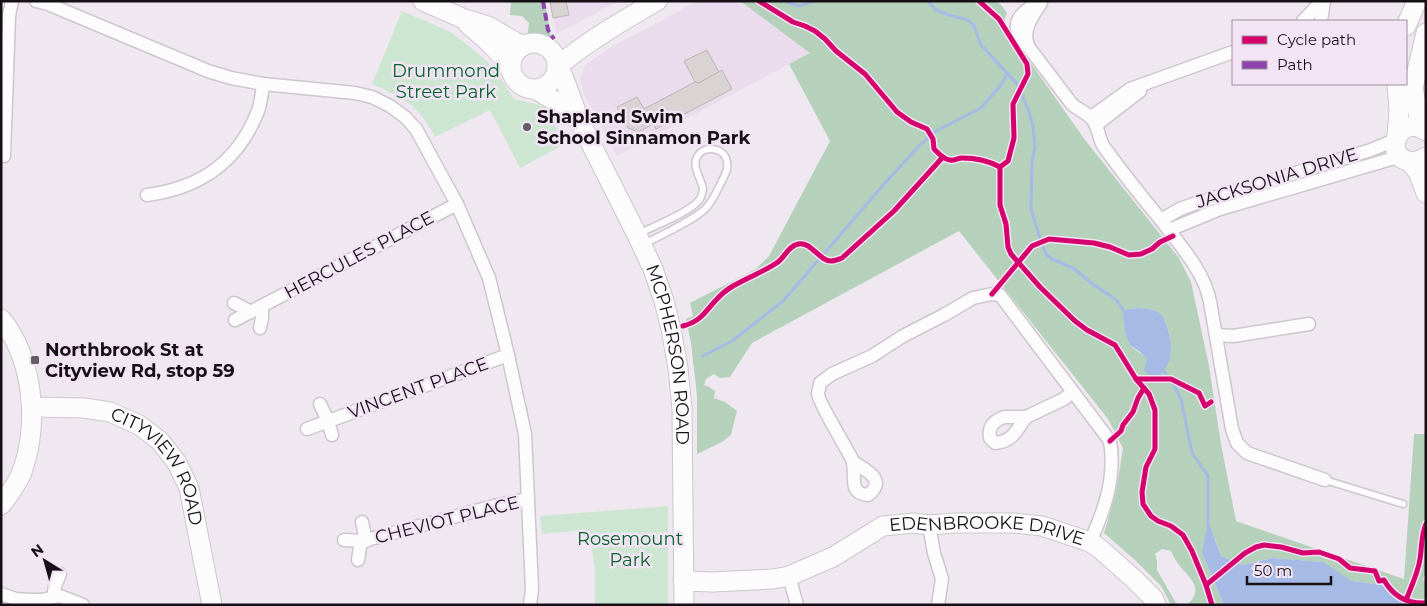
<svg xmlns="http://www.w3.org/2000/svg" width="1427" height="606" font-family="Montserrat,sans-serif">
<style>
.built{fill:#eadcec}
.green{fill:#cde6d2}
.forest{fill:#b5d1bb;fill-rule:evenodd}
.water{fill:#a5bae4}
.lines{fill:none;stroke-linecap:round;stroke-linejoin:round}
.stream{stroke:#a5bae4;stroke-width:3}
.building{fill:#d9d3d4;stroke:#bbb5b6}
.lane-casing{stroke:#cdc6ce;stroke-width:9}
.street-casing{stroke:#cdc6ce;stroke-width:15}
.secondary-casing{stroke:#cdc6ce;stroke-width:21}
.lane{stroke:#fdfcfd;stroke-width:6}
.street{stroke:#fdfcfd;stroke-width:12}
.secondary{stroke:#fdfcfd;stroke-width:19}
.quiet{stroke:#8e44ad;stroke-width:4;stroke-dasharray:8 4;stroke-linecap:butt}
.cycleway-casing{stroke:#f3e4f5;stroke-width:8}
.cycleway{stroke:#d6006c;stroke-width:5}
.poi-dot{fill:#625c63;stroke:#f3e4f5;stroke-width:2}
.labels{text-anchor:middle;stroke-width:5;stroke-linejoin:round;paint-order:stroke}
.park-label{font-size:18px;fill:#046429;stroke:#f3e4f5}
.poi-label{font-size:18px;font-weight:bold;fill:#161016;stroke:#f3e4f5;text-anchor:start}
.street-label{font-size:18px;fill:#161016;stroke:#f3e4f5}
</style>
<rect width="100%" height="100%" fill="#f0e8f1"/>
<g class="built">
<path d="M551,1h68l-63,33z"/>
<path d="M698,1h42l70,52 -193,103 -34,-64 -3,-14 5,-13 26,-18z"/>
</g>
<g class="green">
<path d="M402,11l49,21 35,28 10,11 18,28 30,7 21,38 -45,24 -30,-58 -55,27c-4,-6 -8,-15 -13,-21 -12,-16 -32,-24 -50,-32z"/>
<path d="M668,506v99h-73v-37l-5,-30 -8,-8 -40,4 -2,-18z"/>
</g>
<g class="forest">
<path d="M511,1h34l7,42 -25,-1 2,-19 -7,-7 -12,-1z"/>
<path d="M740,1h256l5,4 6,8 -2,5 -1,5 19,29 62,88 94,118 12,24 18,84 12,78 15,77 168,58 10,-145h12v138l-3,8 3,1v24h-22l-22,-20 -30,-4 -30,-19 -50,-4 -29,7 -22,-9 -6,-17 -13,14 22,52h-37c18,-17 3,-26 -8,-40 -3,-4 -6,-9 -8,-14l-9,-2 -7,5 2,7v9l19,33 5,2h-10l-10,-19 -25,-25 -32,-28 12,-41 7,-44 -15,-29 -149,-188 -207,112 -22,34 -10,1 -6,-4 -8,5 -2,6 5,2 6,4 -1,7 11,4 12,9 -6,24 -9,7 -25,12v-58l-6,-53 -5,-24 7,-3 -3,-13 66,-34 13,-13 61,-115 -41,-77 21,-11zM1138,308c31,4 31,18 33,46l-23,5c-6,-5 -12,-8 -17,-13 -8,-9 -5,-26 -5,-37z"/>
</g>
<g class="water">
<path d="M1138,308c7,1 17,1 22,6 9,8 13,35 10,45 -2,6 -7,12 -10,17l-12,-1 -4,-5 3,-11 -7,-7 -10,-7 -4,-9 -3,-20 3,-7z"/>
<path d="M1208,521l13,35 22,9 29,-7 51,4 29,19 30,4 22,20h-180l-22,-52z"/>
</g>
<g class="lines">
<g class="stream">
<path d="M784,1l14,5 18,-5"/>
<path d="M928,1l8,9 13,5 19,5 6,6 7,19 36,39 11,25 5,17 2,21 -3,15 -1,47 8,26 7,19 6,5 21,9 22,18 13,8 9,7 9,13"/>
<path d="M703,356l29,-15 51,-40 102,-118 35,-38 16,-14 45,-23 20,-23 7,-12"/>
<path d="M1161,367c8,11 15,20 20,32l11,54 16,23v48"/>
</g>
</g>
<g class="building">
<path d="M550,1h16l3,14 -16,3z"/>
<path d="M707,50l12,22 -20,11 -4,-1 -11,-21z"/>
<path d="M722,70l10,19 -76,40 -3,-5 -14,8 -11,-4 -11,-21 20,-10 7,12 51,-27 4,1z"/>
</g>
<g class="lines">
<defs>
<g id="lane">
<path d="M638,234c14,-7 53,-22 61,-34 3,-3 3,-7 4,-11 -2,-12 -14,-25 -3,-36 3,-3 7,-4 11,-4 8,0 15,5 16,13 2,8 -3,14 -6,21 -4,8 -8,17 -14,24 -10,12 -48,29 -63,37"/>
<path d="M1325,480l78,24"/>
</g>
<g id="street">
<path d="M36,1l12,3 160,67 23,7 32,6 92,9 17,4 18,9 15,11 11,12 41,75 32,74 19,77 17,79 7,155 -2,16"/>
<path d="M1039,1c-10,8 -27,16 -21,32l53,70c6,7 16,9 21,16 7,8 6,19 12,28 18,25 37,49 57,73 18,24 44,52 49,82l22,127 5,14 10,10 78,27"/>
<path d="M1303,21l19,-20"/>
<path d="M1321,21l3,-20"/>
<path d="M1028,46c-6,-17 4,-29 13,-43"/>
<path d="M1091,117l39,-28 103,-37"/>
<path d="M1096,125l44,-34"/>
<path d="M4,156l5,-140 3,-15"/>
<path d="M147,195c54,-7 91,-33 111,-84 3,-8 4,-19 5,-27"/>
<path d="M1161,220l19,-11 11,-4 180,-55 24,-10"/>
<path d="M1169,230l51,-21 171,-50 11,-1"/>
<path d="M234,303l17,9"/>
<path d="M235,320l222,-116"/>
<path d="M260,328l2,-10v-12"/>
<path d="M1216,335l17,1 76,-12"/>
<path d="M320,404l8,17 4,14"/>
<path d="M1004,417h22c-10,13 -12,24 -31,26l-5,-5c-2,-12 4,-17 14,-21z"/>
<path d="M1026,417l38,-18 8,-7"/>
<path d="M307,429l201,-74"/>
<path d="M855,463c12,8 32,17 13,32 -23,-2 -9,-23 -17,-38 -5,-9 -33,-56 -33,-63 0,-3 2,-8 2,-11l12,-9 40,-18 31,-20 41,-21 29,-17 19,-4 8,1 110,146c6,36 -5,68 -20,101"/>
<path d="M362,522l4,19"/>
<path d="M929,525l5,28 8,26 -4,26"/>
<path d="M344,540l19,1 131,-35 33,-7"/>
<path d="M358,560l3,-19"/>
<path d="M789,576l8,29"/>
<path d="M1,594l15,5 15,1h10l19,-4 23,9"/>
<path d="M53,597l2,-11 5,-12"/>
</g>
<g id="secondary">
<path d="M423,1l39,17 26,8 27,16 10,3"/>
<path d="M468,24c16,14 34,28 43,47"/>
<path d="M1406,26l11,-25"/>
<circle cx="534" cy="66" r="23"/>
<path d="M558,66c30,-25 64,-45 99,-65"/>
<path id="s1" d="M557,72l6,4 17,46 57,113 16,34 11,32 7,28 7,39 4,41 2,196"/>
<path d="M1397,84l2,27 -2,24"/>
<path d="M537,90l24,15 18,16"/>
<path d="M1421,128l-8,-40 13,-55"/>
<path d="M1426,131c-25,-18 -44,21 -19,30 7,2 13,0 19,-4"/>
<path d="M1410,162l8,10 8,21"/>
<path d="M1,319c32,39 38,103 22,150 -3,10 -15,27 -22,36"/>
<path id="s2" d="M32,407l52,1 26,4 29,13 21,16 17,22 12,25 23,117"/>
<path id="s3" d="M683,581l30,1 60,-3 16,-3 44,-19 50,-31 31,-3 15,2 26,-2h59l28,3 48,16 9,6 36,32 18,18 3,7"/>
</g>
</defs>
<use href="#lane" class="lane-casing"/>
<use href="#street" class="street-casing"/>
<use href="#secondary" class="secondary-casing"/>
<use href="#lane" class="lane"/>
<use href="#street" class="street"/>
<use href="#secondary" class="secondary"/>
<path class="quiet" d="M543,1l5,29 6,9"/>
<defs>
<g id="cycleway">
<path d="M759,1l34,21 12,4 10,5 10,8 11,12 29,23 32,38 14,10 16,7 6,10 1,10c4,4 10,11 16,11 4,1 8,-2 12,-2 12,0 27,3 38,9"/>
<path d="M979,1l20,18 28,45 1,10 -15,30 1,34 -6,23 -8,6"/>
<path d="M1000,167v38l6,19 2,23 3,7 29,33 35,34 12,9 28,15 21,34 13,15 6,16v39l-9,18 -4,25 1,12 8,12 7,5 13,5 12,9 9,16 14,34 6,20"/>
<path d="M992,294l40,-48 17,-7 45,4 16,4 19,8 12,-1 11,-5 8,-7 13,-6"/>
<path d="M683,326c19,-5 22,-15 35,-28 14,-16 42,-23 60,-36 7,-5 10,-16 20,-18 13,-3 21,17 33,17 4,0 8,-2 11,-3l52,-47 49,-54"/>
<path d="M1136,379h35l28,14 6,13 6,-4"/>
<path d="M1110,441l11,-10 2,-6 10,-13 5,-14 6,-10"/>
<path d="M1206,585l39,-32 11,-6 8,-2 17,2 22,6 16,-1 20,7 11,9 25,3 4,10 5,-1c9,16 23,24 42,23"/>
<path d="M1406,600c5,-13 12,-27 14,-41 2,-12 1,-24 6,-35"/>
</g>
</defs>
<use href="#cycleway" class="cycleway-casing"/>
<use href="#cycleway" class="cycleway"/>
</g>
<g class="poi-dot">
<circle cx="527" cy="127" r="5"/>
<rect x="30" y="355" width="10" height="10" rx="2.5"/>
</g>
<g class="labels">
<g class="park-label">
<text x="446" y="77">Drummond<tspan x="446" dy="21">Street Park</tspan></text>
<text x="630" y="545">Rosemount<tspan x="630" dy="21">Park</tspan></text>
</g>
<g class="poi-label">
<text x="537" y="123">Shapland Swim<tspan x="537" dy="21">School Sinnamon Park</tspan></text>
<text x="45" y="356">Northbrook St at<tspan x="45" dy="21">Cityview Rd, stop 59</tspan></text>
</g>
<g class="street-label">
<text transform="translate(1277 178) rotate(-17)" y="6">JACKSONIA DRIVE</text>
<text transform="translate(359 255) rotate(-28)" y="6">HERCULES PLACE</text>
<text dy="6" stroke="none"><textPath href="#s1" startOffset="308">MCPHERSON ROAD</textPath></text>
<text transform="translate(418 388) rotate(-20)" y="6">VINCENT PLACE</text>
<text dy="6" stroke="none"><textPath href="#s2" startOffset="155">CITYVIEW ROAD</textPath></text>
<text transform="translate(447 520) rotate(-14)" y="6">CHEVIOT PLACE</text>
<text dy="6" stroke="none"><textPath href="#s3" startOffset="318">EDENBROOKE DRIVE</textPath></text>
</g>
</g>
<rect width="1427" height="606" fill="none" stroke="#161016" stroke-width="5"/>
<rect x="1232" y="20" width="175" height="65" fill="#f3e4f5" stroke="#9b8f9c"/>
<rect x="1242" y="36" width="25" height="8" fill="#d6006c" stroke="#9b8f9c"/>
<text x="1277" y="45" font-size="15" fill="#161016">Cycle path</text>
<rect x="1242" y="61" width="25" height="8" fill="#8e44ad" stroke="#9b8f9c"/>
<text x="1277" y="70" font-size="15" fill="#161016">Path</text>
<g transform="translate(45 561) rotate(323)" stroke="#f3e4f5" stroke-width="4" paint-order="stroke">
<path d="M0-4L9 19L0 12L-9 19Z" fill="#161016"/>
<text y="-8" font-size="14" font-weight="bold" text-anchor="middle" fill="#161016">N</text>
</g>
<path d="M1247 576v8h84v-8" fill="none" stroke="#161016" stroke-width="2.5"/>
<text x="1254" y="576" font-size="15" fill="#161016" stroke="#f3e4f5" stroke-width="4" paint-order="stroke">50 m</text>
</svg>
